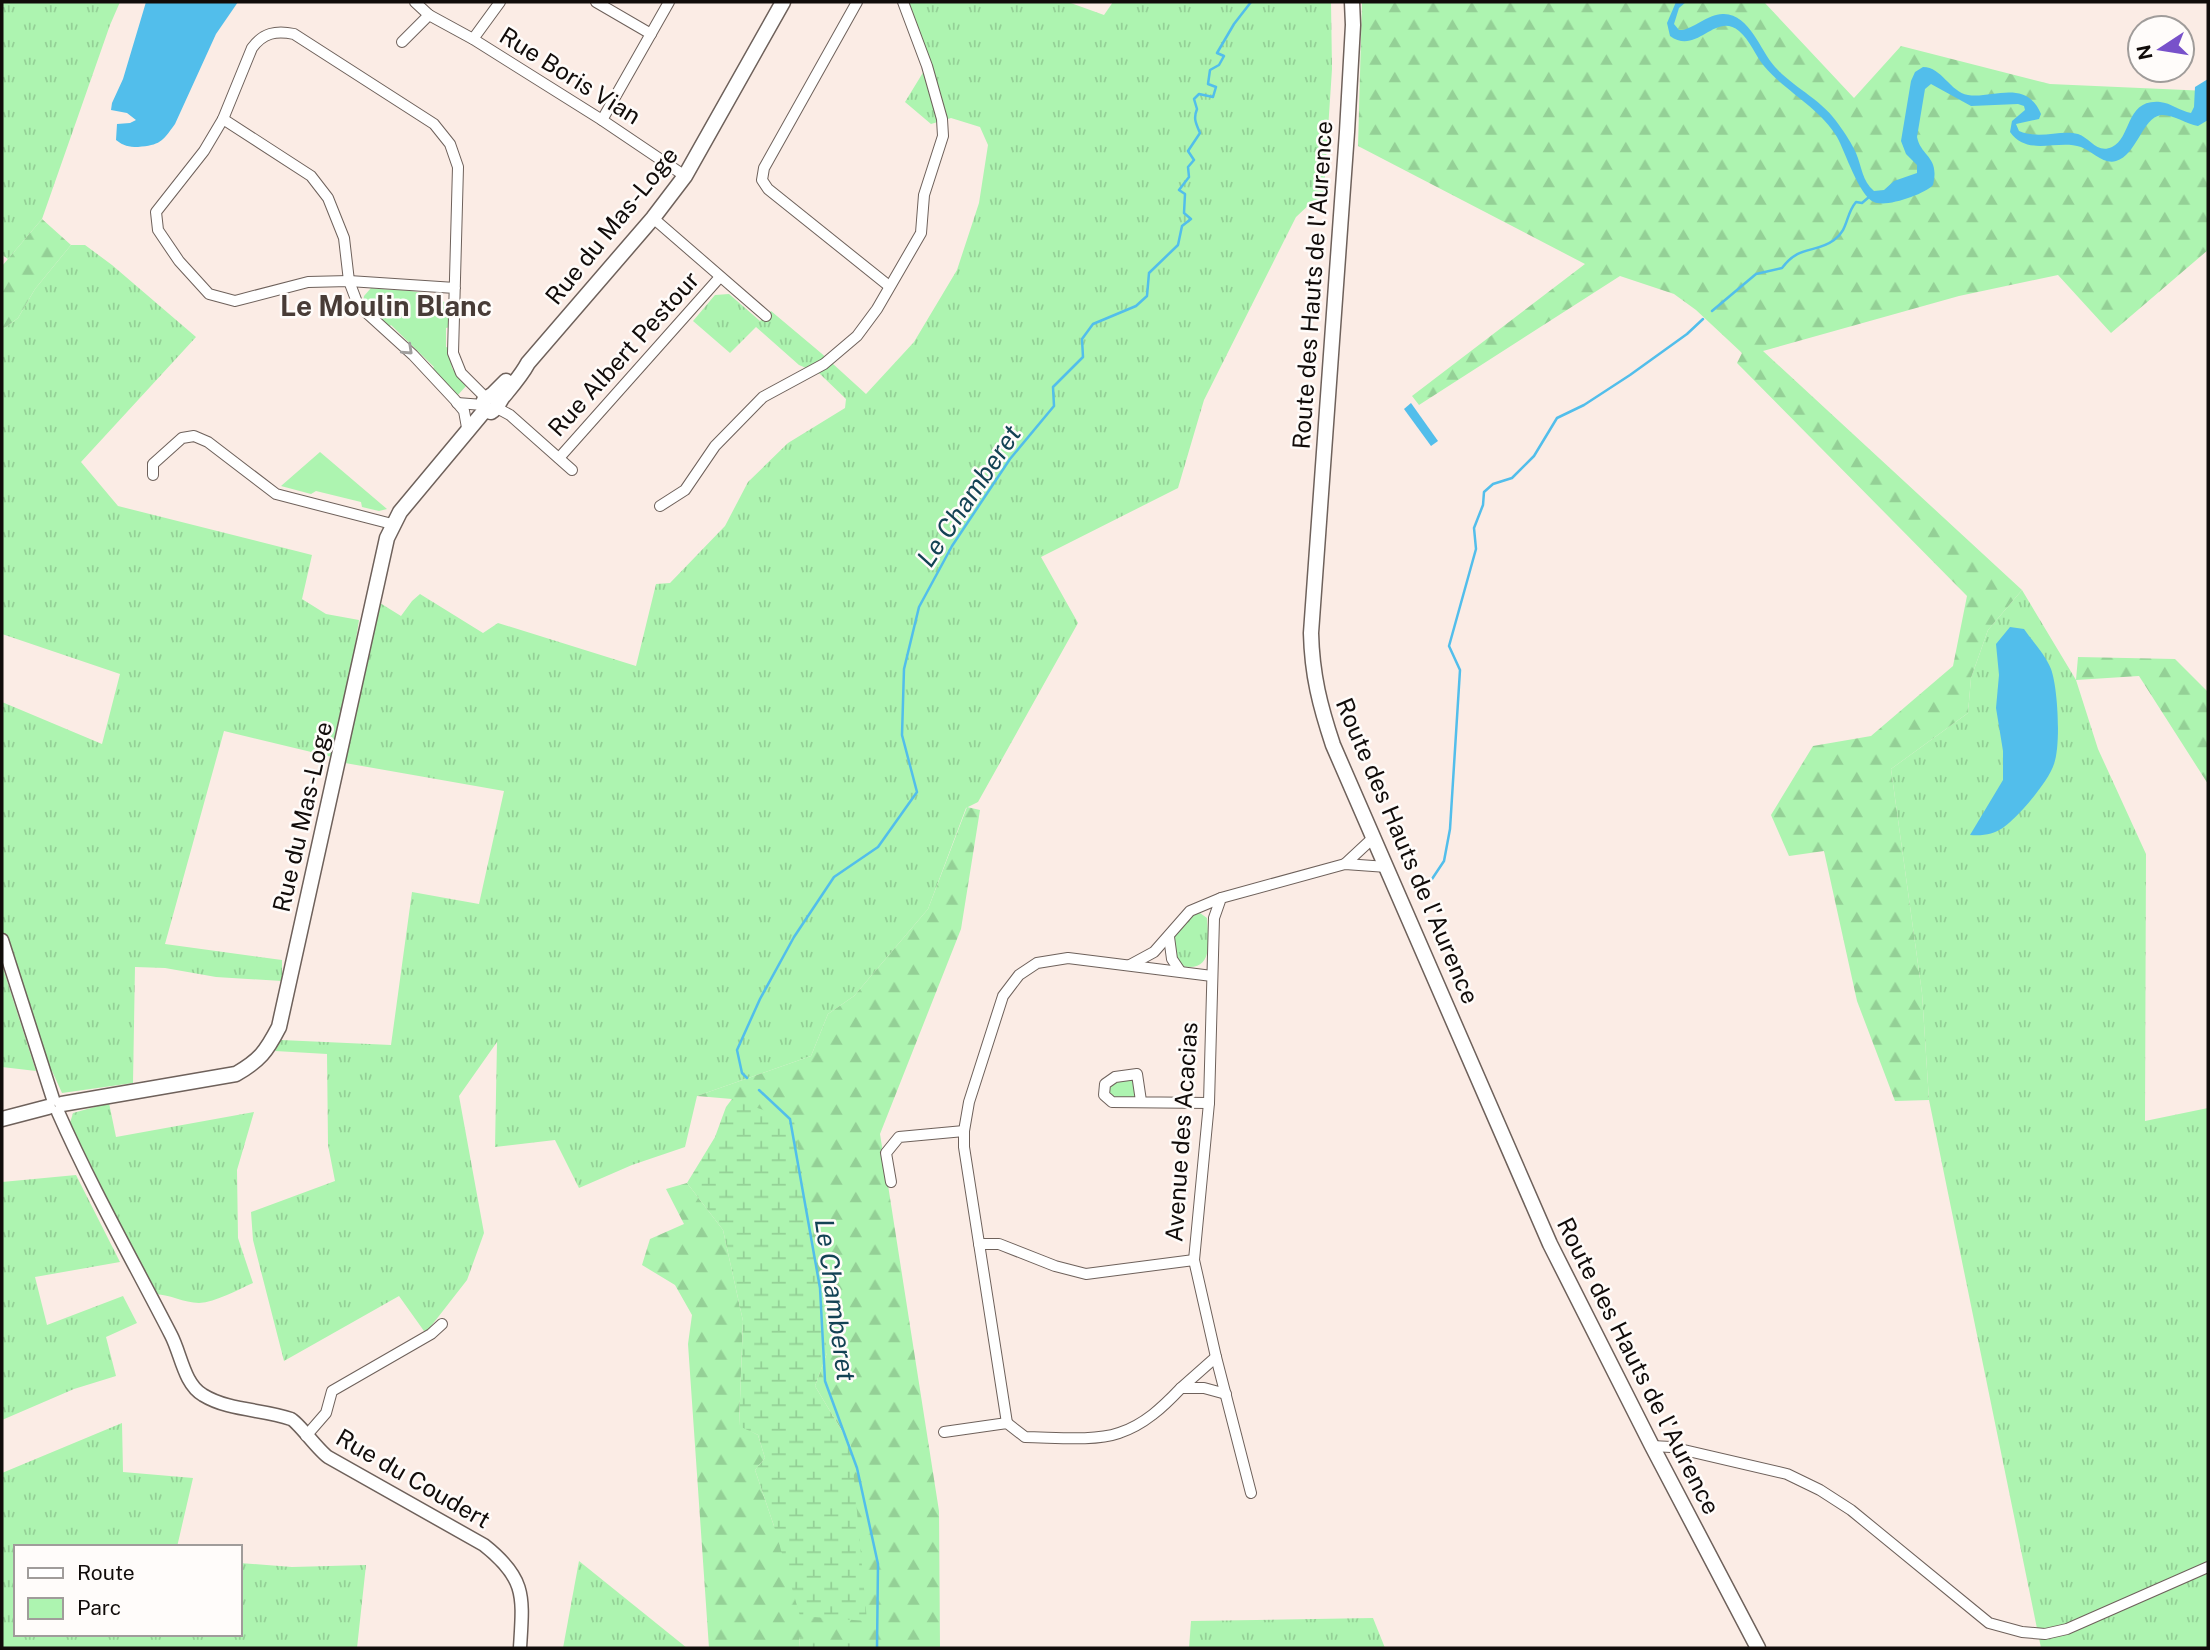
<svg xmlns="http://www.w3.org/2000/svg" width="2210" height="1650" font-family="'Public Sans',sans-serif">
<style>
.grass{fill:url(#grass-tufts)}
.forest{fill:url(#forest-firs)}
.wetland{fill:url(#wetland-marsh)}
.green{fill:#adf4b0}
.water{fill:#52beeb}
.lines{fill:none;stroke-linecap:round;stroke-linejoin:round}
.stream{stroke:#52beeb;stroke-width:2.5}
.minor-casing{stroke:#6e615b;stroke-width:12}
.tertiary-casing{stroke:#6e615b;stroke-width:15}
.secondary-casing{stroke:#6e615b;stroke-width:17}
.minor{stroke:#fff;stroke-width:10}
.tertiary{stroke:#fff;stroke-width:12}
.secondary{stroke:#fff;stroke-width:14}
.oneway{stroke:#a09e9d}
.labels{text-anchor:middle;stroke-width:5;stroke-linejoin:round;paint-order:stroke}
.street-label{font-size:24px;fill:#110c0a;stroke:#fffcfa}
.water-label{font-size:26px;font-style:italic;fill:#134254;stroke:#fffcfa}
.quarter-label{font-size:28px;font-weight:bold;fill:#483c37;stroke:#fffcfa}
</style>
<defs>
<pattern id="grass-tufts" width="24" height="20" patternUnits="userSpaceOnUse" patternTransform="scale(1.75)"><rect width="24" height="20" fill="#adf4b0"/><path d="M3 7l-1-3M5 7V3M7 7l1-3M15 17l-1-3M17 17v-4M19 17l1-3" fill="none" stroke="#94d096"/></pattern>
<pattern id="forest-firs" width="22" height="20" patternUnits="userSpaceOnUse" patternTransform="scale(1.75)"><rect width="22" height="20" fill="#adf4b0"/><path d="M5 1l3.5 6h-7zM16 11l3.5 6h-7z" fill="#94d096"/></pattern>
<pattern id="wetland-marsh" width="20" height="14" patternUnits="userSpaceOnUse" patternTransform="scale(1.75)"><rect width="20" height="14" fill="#adf4b0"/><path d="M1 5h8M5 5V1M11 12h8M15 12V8" fill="none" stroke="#94d096"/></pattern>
</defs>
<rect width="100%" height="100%" fill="#fbece5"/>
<g class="grass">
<path d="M2,2h118l-10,23 -68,194 -34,40 -6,-4z"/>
<path d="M903,2h165l36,13 9,-13h218l1,67 -9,137 -11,-4 -16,15 -92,183 -26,88 -137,69 37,66 -100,179 -12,6 -38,101 -74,87 -26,18 -17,42 -114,40 -12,51 -53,18 -53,23 -24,-48 -60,7 2,-105 -38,54 25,137 -17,47 -39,50 -4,1 -25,-35 -115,65 -31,-121 -2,-28 84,-31 -7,-36 -1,-91 -52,-3 6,-11 110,5 21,-153 67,12 25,-113 -159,-28 35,-160 21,13 11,-15 8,-7 63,39 15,-10 138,43 20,-82 14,-1 55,-57 23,-44 40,-39 57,-35 1,-9 -26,-25 -21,-9 -43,-38 -26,26 -37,-32 22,-26 14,-1 31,27 11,-10 50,42 45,41 48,-52 43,-72 22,-67 9,-58 -8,-18 -29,-9 -20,6 -26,-22 22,-36z"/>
<path d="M71,245h14l27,20 84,72 -115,125 37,44 194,49 -10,44 24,15 33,6 -7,45 -20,92 -108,-26 -59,213 117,16v21l-66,-4 -51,-9 -30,-1 -2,116 -71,10 -10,-22 -8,1 -42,-132v-238l100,42 18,-70 -118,-40v-304l16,-12 17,-29z"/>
<path d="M2022,590l54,90 22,69 48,105 -1,267 63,-13v540h-167l-112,-548 -7,-107 -31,-224 77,-56 3,-35 17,-48z"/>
<path d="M1200,913l7,5c1,23 8,55 -26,48l-5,-6 -3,-22 21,-24z"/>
<path d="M2,965l34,106 -34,-4z"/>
<path d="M1137,1074l4,27 -29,1 -7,-18z"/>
<path d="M109,1103l7,34 138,-25 -17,58 1,68 15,45c-16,7 -37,19 -54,20 -15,0 -30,-9 -45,-9l-84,-171 3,-10z"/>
<path d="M76,1175l44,87 -85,15 12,48 76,-29 14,27 -31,14 10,39 -42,13 -72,31v-238z"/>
<path d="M122,1423l1,49 70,6 -16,69h-161v87h224v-71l52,4 74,-2 -9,83h-355v-175z"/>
<path d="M579,1561l108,87h-124z"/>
<path d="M1373,1618l12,30h-196l2,-27z"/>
</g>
<g class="forest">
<path d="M1362,2h402l90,96 47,-52 149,38 158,7v159l-97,83 -53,-58 -99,21 -196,55 259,239 -34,40 -17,48 -3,35 -77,56 31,224 7,107 -34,1 -38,-100 -33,-150 -35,5 -18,-41 42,-69 58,-10 82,-70 14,-70 -230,-233 5,-10 -46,-43 -22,-16 -54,-18 -201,129 -7,-9 173,-132 -227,-118z"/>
<path d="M42,219l29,26 -36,44 -17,29 -16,12v-64z"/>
<path d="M2078,657l97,2 33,33v92l-69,-108 -63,4z"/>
<path d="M967,807l13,3 -19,119 -81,205 59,377 1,137h-75v-2l-66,-8 1,10h-91l-21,-304 4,-29 -17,-30 -33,-20 8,-26 34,-15 -18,-35 21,-6 36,47 20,91 -4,104 19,10 7,23 -10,12 19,56 77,-80 -36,-60 12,-33 -95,-254 -35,-3 114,-40 17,-42 26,-18 74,-87z"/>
</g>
<g class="wetland">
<path d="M732,1099l62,22 26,167 7,65 -12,33 36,60 16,175 -67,-5 -26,-90 -19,-56 10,-12 -7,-23 -19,-9 4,-105 -20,-91 -36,-47 28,-46 11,-30z"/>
<path d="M799,1637l66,8v3h-65z"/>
</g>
<g class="green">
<path d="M371,288c20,3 70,-1 79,22 1,4 0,12 0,17l-4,1v19l3,1 3,20 14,18 -9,10 -25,-27 2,-2 -43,-42 -2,2 -26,-25 1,-6z"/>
<path d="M320,452l67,57 -8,2 -17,-4 -1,-5 -45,-11 -5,3 -30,-8z"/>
</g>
<g class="water">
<path d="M146,2h92l-22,32 -41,90c-13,18 -15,21 -37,23 -10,0 -14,-1 -22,-7l1,-16 13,-1 6,-3 -9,-7 -16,-3 1,-7 11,-24z"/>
<path d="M1676,2h10l-7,6 -5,16 5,6c13,1 29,-17 45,-16 26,1 36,36 51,53 19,21 48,33 64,58 6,8 13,19 17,28 6,14 6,28 18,38l10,-1 10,-9 23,-8v-8l-11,-11 -5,-13 10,-60 4,-9 8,-5c19,0 27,25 45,28 24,4 58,-17 73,19l-2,5 -23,5 3,7c22,9 41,-2 59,3 12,4 19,20 34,13 20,-9 13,-48 48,-45 11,1 20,9 31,11l3,-6 1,-20 13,-8v41l-10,6c-12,-2 -25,-12 -37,-11 -19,3 -24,40 -45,46 -12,4 -24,-10 -35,-14 -24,-8 -53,10 -71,-15l2,-11 13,-11 -1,-4 -6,-2 -47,2 -40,-22 -6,5 -8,48c4,20 23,19 16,48 -8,9 -47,23 -59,17 -15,-6 -29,-51 -37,-65 -17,-29 -51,-45 -73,-71 -9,-11 -14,-26 -25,-35 -24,-20 -42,25 -69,5l-3,-13z"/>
<path d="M1411,403l27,38 -7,5 -27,-37z"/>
<path d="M2010,627l14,2c9,13 21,25 27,40 7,19 10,76 3,95 -4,13 -21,34 -30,44 -18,19 -27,29 -54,27l33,-55v-29l-7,-43 3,-33 -3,-31z"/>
</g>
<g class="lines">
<g class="stream">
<path d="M1712,311l44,-37 26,-6c18,-24 33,-14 52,-28 15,-11 11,-25 22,-38l6,1 7,-6"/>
<path d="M1430,882l14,-21 6,-32 10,-159 -11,-24 27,-97 -2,-21 9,-23 1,-13 9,-8 19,-6 22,-22 23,-38 27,-13 46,-30 57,-41 16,-15"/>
<path d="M747,1078l-5,-5 -5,-23 23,-51 34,-62 40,-60 44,-30 39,-55 -15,-57 2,-66 15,-62 33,-61 58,-87 44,-53 -1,-19 30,-30 -1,-18 11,-15 43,-18 11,-10 2,-23 29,-28 4,-19 9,-7 -7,-6 1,-19 -6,-4 10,-13 -1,-10 6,-7 -6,-9 12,-18c-4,-10 -7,-14 -3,-24l-3,-10 5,-5 14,3 3,-10 -8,-3 2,-14 9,-5 5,-9 -7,-3 17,-29 17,-22"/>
<path d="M759,1090l31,29 30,169 5,93 32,87 21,96 -1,84"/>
</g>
<defs>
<g id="minor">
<path d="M415,2l14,13"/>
<path d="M596,2l55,32"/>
<path d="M857,2l-93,166 -2,12 6,9 121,97"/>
<path d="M473,39l27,-37"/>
<path d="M402,42l27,-27 44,24 129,81 83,56"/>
<path d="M223,119l88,57 17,22 16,40 5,43 9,24 55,50 42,45 9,11 4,22"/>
<path d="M602,120l67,-118"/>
<path d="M653,218l113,98"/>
<path d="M455,288l-106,-7 -41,1 -73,19 -26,-7 -30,-33 -21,-31 -2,-18 48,-61 19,-32 29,-71c11,-15 24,-18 42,-14l140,90 16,20 8,23 -5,186 8,20 25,25"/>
<path d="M457,403l26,2"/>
<path d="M497,408l13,7 62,55"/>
<path d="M559,458l161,-181"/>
<path d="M153,475v-11l29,-26 12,-2 14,6 68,52 116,30"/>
<path d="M660,506l25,-16 30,-44 48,-49 61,-33 33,-28 20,-27 44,-76 3,-38 19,-59 -1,-17 -15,-53 -24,-64"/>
<path d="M1345,864l29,-27"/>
<path d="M1169,937l3,22 8,12"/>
<path d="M1130,965l24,-13 36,-41 31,-13"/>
<path d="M1141,1101l-4,-27 -22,3 -10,7 -1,11 8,7 97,1"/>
<path d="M891,1182l-5,-29 13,-16 65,-6"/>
<path d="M979,1244h20l56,22 31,8 108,-14"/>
<path d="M1216,1357l-35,31h23l22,6"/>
<path d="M1007,1423l-43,-276v-16l5,-29 34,-106 16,-21 18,-12 31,-5 144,18"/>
<path d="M944,1432l63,-9 18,14c27,0 68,5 94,-4 25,-8 44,-26 62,-45"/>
<path d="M306,1436l20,-23 6,-22 99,-57 11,-10"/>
<path d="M1652,1446l19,1 116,27 33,16 31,20 138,113 33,9 23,2 22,-5 141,-62"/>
<path d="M1251,1493l-35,-136 -22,-97 15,-157 5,-185 7,-20 124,-34 42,3"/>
</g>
<g id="tertiary">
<path d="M2,940l51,159"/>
<path d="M58,1112c34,77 75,149 113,223 10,19 13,49 32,60 26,16 60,14 88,24 8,4 26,30 37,38l156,88c43,34 39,52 36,103"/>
</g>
<g id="secondary">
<path d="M1352,2l1,23 -6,107 -36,501c1,42 9,73 22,112l217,499 102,202 106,202"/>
<path d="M485,410l6,2c7,-4 7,-8 11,-14 10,-12 19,-22 26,-35l125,-145 32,-42 98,-174"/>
<path d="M485,410l-2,-5 1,-5 9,-6 13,-13"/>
<path d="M62,1104l174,-30c24,-14 30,-22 43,-47l108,-489 13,-26 85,-102"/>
<path d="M2,1119l46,-12"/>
</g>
</defs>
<use href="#minor" class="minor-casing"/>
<use href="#tertiary" class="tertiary-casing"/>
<use href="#secondary" class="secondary-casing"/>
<use href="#minor" class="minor"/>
<use href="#tertiary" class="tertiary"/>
<use href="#secondary" class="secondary"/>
</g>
<defs><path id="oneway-chevron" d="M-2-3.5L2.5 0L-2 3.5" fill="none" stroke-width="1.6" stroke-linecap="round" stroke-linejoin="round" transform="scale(1.75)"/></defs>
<use class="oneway" href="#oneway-chevron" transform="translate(408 350) rotate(43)"/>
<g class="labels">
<g class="street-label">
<text transform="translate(570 76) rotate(32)" y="8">Rue Boris Vian</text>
<text transform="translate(612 226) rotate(-51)" y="8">Rue du Mas-Loge</text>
<text transform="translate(1313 285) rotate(-86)" y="8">Route des Hauts de l'Aurence</text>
<text transform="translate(624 354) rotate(-48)" y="8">Rue Albert Pestour</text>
<text transform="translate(303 817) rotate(-77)" y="8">Rue du Mas-Loge</text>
<text transform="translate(1407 851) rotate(67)" y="8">Route des Hauts de l'Aurence</text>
<text transform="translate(1182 1132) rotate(-86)" y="8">Avenue des Acacias</text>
<text transform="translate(1638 1366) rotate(63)" y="8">Route des Hauts de l'Aurence</text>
<text transform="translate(413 1479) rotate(30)" y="8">Rue du Coudert</text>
</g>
<g class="water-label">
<text transform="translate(969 496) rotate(-56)" y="9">Le Chamberet</text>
<text transform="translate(835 1300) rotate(82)" y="9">Le Chamberet</text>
</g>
<g class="quarter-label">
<text x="386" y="316">Le Moulin Blanc</text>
</g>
</g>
<rect width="2210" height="1650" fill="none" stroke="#110c0a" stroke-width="7"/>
<rect x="14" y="1545" width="228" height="91" fill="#fffcfa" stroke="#a09c9a" stroke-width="2"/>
<rect x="28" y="1568" width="35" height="10" fill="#ffffff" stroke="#a09c9a" stroke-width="2"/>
<text x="77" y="1580" font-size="21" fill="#110c0a">Route</text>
<rect x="28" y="1598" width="35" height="21" fill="#adf4b0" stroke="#a09c9a" stroke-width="2"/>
<text x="77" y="1615" font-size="21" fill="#110c0a">Parc</text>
<g transform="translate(2161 49) rotate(258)"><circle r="33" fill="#fffcfa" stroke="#a09c9a" stroke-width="2"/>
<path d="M0-5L12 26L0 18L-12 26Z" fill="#7851ca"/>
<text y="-10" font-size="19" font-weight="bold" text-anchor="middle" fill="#110c0a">N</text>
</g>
</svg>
